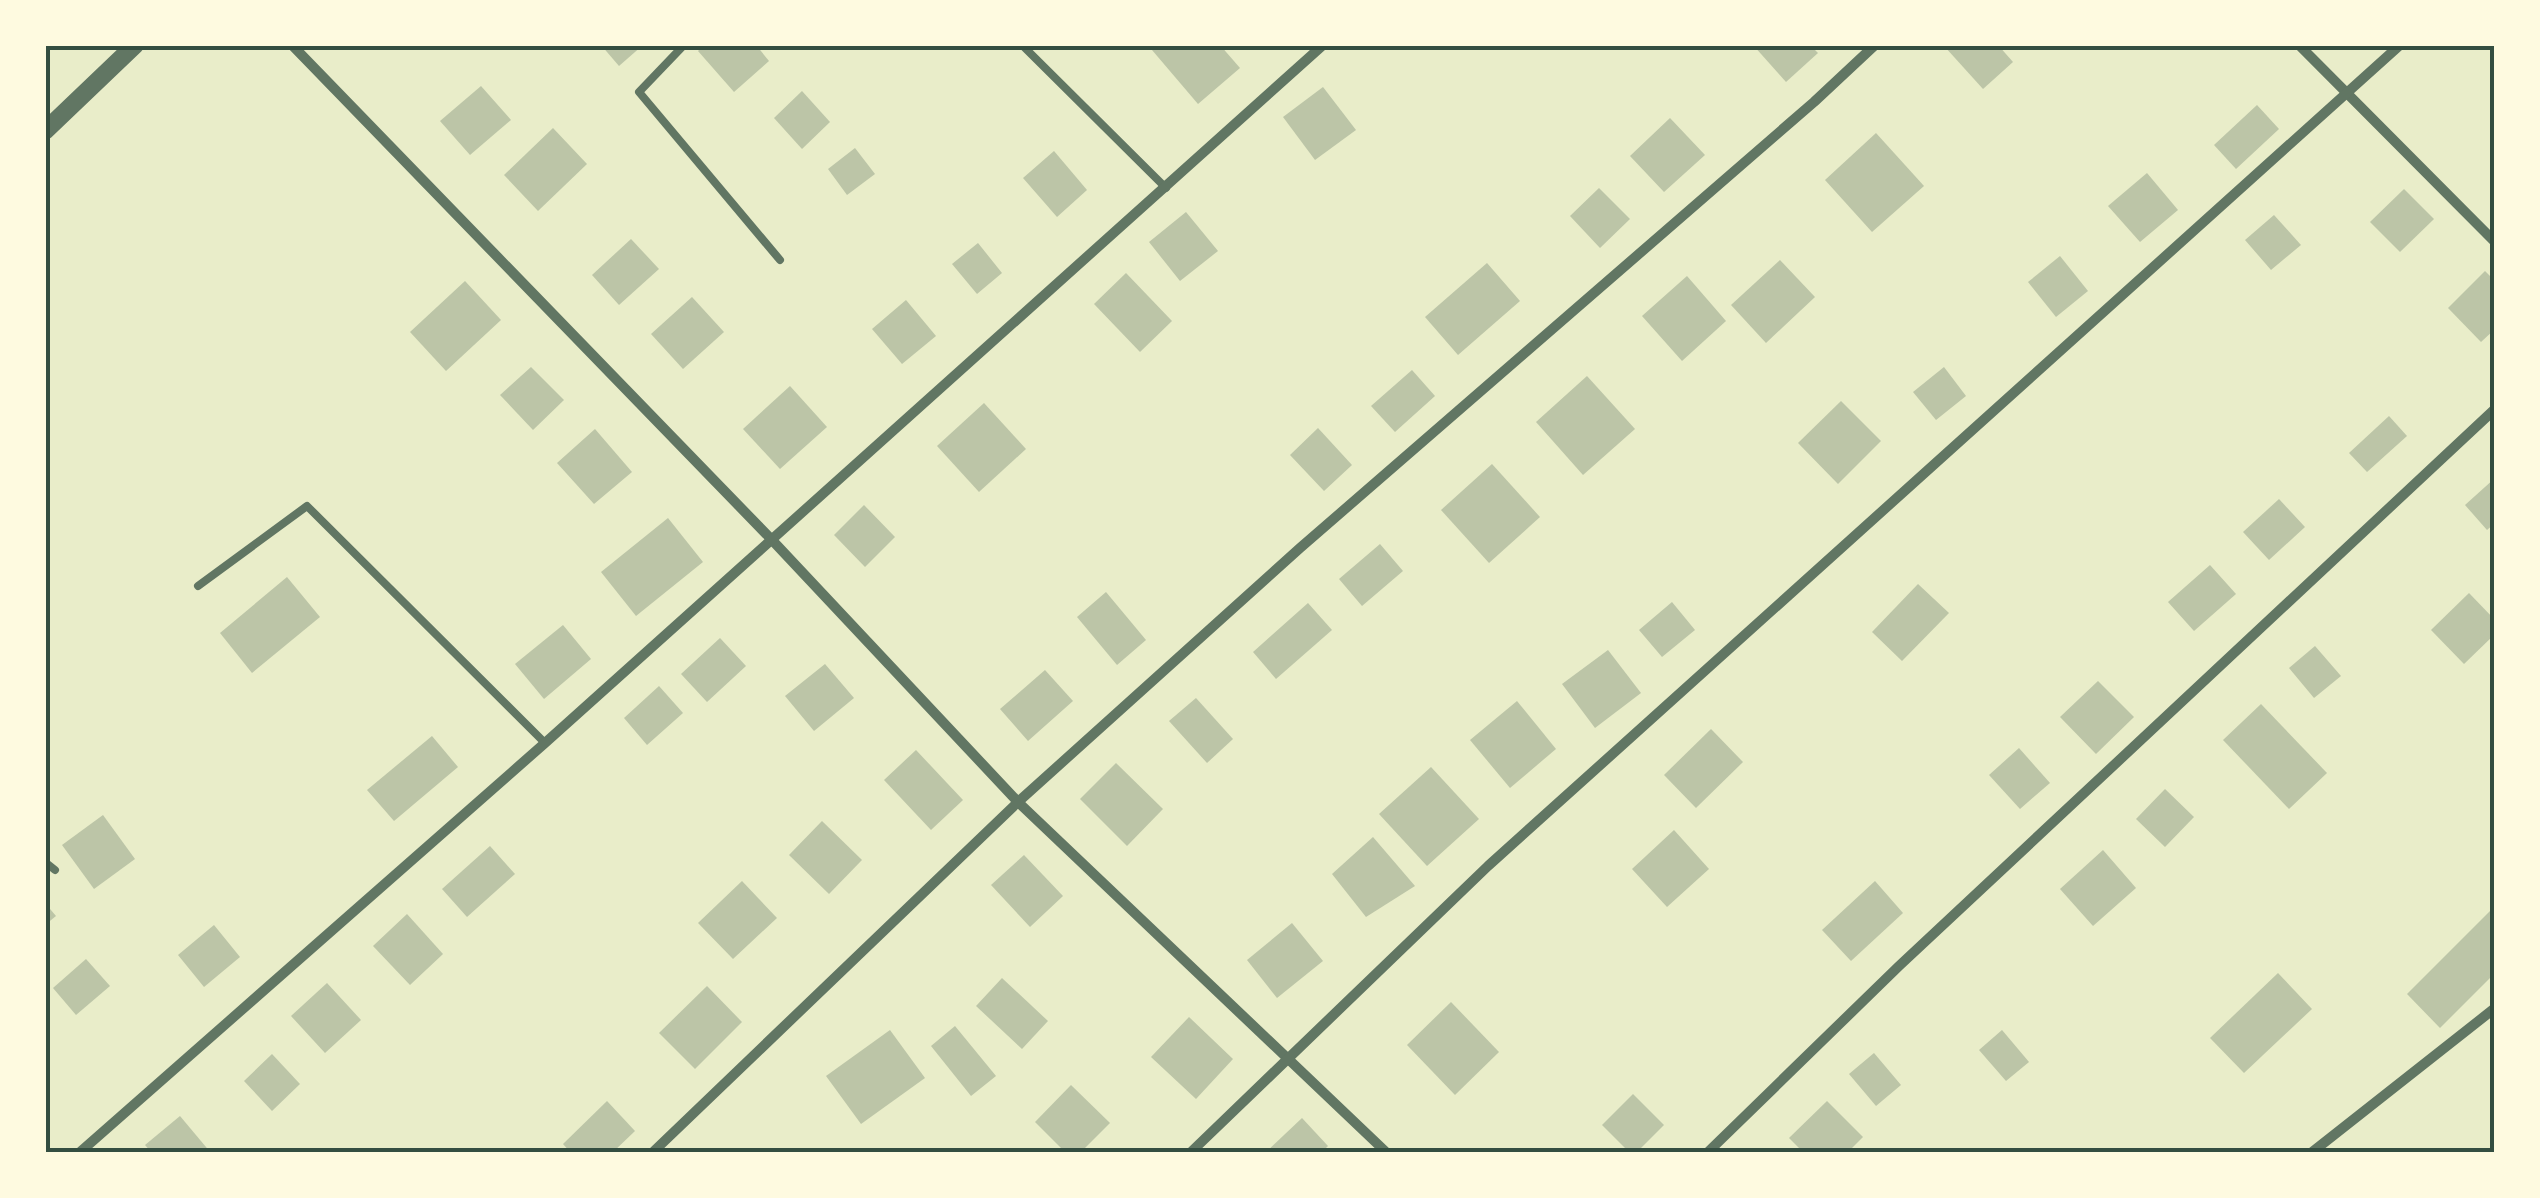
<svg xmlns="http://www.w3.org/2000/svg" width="2540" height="1198" font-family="'IBM Plex Sans',sans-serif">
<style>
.building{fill:#bcc5a7}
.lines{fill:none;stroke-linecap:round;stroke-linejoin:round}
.service{stroke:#617663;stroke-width:8}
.minor{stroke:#617663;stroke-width:10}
.tertiary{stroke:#617663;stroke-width:18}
.neatline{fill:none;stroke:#344e41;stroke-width:4}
</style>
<rect width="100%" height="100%" fill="#e9edc9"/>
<g class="building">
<path d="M601,45h42l-24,21z"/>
<path d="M704,45h52l13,16 -35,31 -36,-41z"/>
<path d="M1157,45h63l20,23 -42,36 -46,-54z"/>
<path d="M1753,45h57l8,8 -32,29z"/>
<path d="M1947,45h51l15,17 -30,27 -38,-42z"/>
<path d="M481,86l30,34 -41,35 -30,-34z"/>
<path d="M1323,87l33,43 -41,30 -32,-43z"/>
<path d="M802,91l28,31 -28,27 -28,-31z"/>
<path d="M2257,105l22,24 -43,40 -22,-24z"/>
<path d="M1670,118l35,37 -41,37 -34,-36z"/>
<path d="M553,128l34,36 -49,47 -34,-36z"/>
<path d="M1876,133l48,53 -52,46 -47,-52z"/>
<path d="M855,148l20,26 -28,21 -19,-26z"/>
<path d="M1054,151l33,39 -30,27 -34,-39z"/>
<path d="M2147,173l31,37 -38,32 -32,-36z"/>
<path d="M1599,188l31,31 -30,29 -30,-32z"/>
<path d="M2404,189l30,30 -34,33 -30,-30z"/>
<path d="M1186,212l32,39 -38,30 -31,-39z"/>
<path d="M2274,215l27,30 -30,25 -26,-30z"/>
<path d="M631,239l28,30 -40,36 -27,-30z"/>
<path d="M978,243l24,30 -25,21 -25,-30z"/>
<path d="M2060,256l28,35 -32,26 -28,-35z"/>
<path d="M1780,260l35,37 -49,46 -35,-38z"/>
<path d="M1487,263l33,38 -62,54 -33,-38z"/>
<path d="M2485,271l10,10v48l-14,13 -33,-34z"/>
<path d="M1126,273l46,48 -32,31 -46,-48z"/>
<path d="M1687,276l39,45 -44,40 -40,-45z"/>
<path d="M465,281l36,39 -55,51 -36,-39z"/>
<path d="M692,297l32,35 -41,37 -32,-35z"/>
<path d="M906,300l30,36 -34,28 -30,-35z"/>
<path d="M531,367l33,33 -31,30 -33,-35z"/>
<path d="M1944,367l22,29 -30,24 -23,-28z"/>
<path d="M1412,370l23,26 -40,36 -24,-26z"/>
<path d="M1587,376l48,53 -52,46 -47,-53z"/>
<path d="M790,386l37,41 -47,42 -37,-40z"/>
<path d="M1841,401l40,40 -43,43 -40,-41z"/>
<path d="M984,403l42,46 -47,43 -42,-46z"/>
<path d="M2389,416l18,20 -40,36 -18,-19z"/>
<path d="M1318,428l34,37 -28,26 -34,-36z"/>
<path d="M595,429l37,43 -38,32 -37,-41z"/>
<path d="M1492,464l48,53 -51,46 -48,-53z"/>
<path d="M2495,478v45l-8,7 -22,-25z"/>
<path d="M2279,499l26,28 -36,33 -26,-28z"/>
<path d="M864,505l31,32 -30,30 -31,-32z"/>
<path d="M668,518l35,44 -67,54 -35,-44z"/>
<path d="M1380,544l23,27 -41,35 -23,-27z"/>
<path d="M2210,565l26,29 -42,37 -26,-29z"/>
<path d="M287,577l33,40 -68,56 -32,-40z"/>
<path d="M1918,584l31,29 -47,48 -30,-29z"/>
<path d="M1106,592l40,48 -29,25 -40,-48z"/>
<path d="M2469,593l26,27v14l-31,30 -33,-34z"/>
<path d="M1672,602l23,28 -33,27 -23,-27z"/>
<path d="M1308,603l24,27 -56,49 -23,-27z"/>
<path d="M563,625l28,34 -47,40 -29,-35z"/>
<path d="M720,638l26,28 -39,36 -26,-28z"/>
<path d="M2315,646l26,30 -27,22 -25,-30z"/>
<path d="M1608,650l33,43 -46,35 -33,-44z"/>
<path d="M825,664l29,34 -40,33 -29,-35z"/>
<path d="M1045,670l28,31 -45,40 -28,-32z"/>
<path d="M2098,681l36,36 -38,37 -36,-37z"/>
<path d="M659,686l24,27 -36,32 -23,-27z"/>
<path d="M1196,698l37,41 -26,24 -38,-42z"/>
<path d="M1517,701l39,48 -46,39 -40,-48z"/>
<path d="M2261,704l66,69 -38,36 -66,-69z"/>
<path d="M1711,729l32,33 -47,46 -32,-33z"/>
<path d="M432,736l26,31 -64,54 -27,-31z"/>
<path d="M2019,748l31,35 -30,26 -31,-34z"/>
<path d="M916,750l47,50 -32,30 -47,-50z"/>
<path d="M1116,763l47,46 -36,37 -47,-47z"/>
<path d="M1431,767l48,52 -52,47 -48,-52z"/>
<path d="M2165,789l29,28 -29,30 -29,-28z"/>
<path d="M103,815l32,44 -41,30 -32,-44z"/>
<path d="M822,821l40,39 -33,34 -40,-39z"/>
<path d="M1674,830l35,39 -42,38 -35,-38z"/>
<path d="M1373,837l42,49 -49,31 -34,-43z"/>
<path d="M490,846l25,28 -48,43 -25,-28z"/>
<path d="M2103,850l33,38 -43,38 -33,-37z"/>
<path d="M1024,855l39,41 -33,31 -39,-42z"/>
<path d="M742,881l35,37 -44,41 -35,-36z"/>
<path d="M1875,881l28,32 -52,48 -29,-31z"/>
<path d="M45,903l11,13 -11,9z"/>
<path d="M2495,906v67l-55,55 -33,-34z"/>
<path d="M407,914l36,40 -33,31 -37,-39z"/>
<path d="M1292,923l31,38 -46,37 -30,-38z"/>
<path d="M214,925l26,32 -36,30 -26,-32z"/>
<path d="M86,959l24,27 -34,29 -23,-27z"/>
<path d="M2278,973l34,36 -68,64 -34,-35z"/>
<path d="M1002,978l46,43 -26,28 -46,-43z"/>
<path d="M327,983l34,37 -36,33 -34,-37z"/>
<path d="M707,986l35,36 -47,47 -36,-36z"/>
<path d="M1451,1002l48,50 -44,43 -48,-50z"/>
<path d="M1189,1017l44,42 -37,40 -45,-42z"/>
<path d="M955,1026l41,50 -25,20 -40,-50z"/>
<path d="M890,1030l35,48 -64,46 -35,-48z"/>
<path d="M2002,1030l27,32 -23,19 -27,-31z"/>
<path d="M1874,1053l27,32 -25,21 -27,-32z"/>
<path d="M272,1054l28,30 -28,27 -28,-30z"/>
<path d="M1071,1085l39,38 -30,30h-14l-31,-31z"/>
<path d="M1633,1094l31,31 -28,28h-6l-28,-28z"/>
<path d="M607,1101l28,30 -23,22h-41l-8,-9z"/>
<path d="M1827,1101l36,36 -16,16h-43l-15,-15z"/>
<path d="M180,1116l31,37h-59l-7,-8z"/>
<path d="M1302,1118l26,28 -7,7h-56z"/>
</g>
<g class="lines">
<g class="service">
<path d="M684,45l-45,47 141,168"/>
<path d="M1022,45l144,143"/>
<path d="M198,586l109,-80 238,237"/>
<path d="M45,862l10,8"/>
</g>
<g class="minor">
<path d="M292,45l480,495 246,262 369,351"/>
<path d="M2299,45l196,197"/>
<path d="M79,1153l466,-410 778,-698"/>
<path d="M652,1153l366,-351 282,-254 514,-446 61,-57"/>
<path d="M1190,1153l298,-287 912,-821"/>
<path d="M1707,1153l192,-187 596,-557"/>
<path d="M2311,1153l184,-145"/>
</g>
<path class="tertiary" d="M45,131l90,-86"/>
</g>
<rect width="2540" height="1198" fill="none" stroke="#fefae0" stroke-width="95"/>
<rect x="48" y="48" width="2444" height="1102" class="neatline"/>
</svg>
